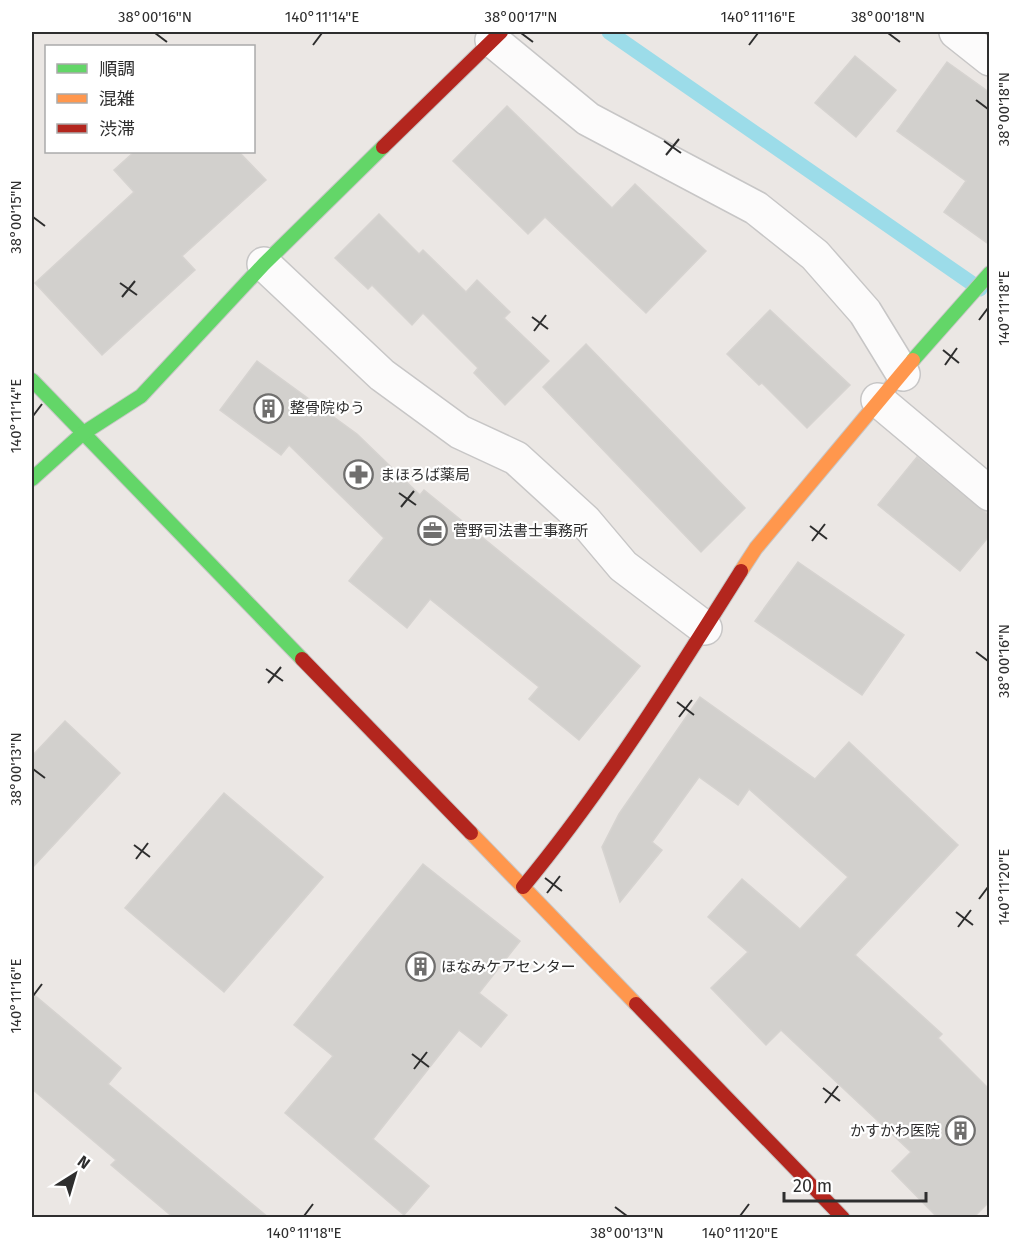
<svg xmlns="http://www.w3.org/2000/svg" width="1021" height="1249" font-family="'Fira Sans','Noto Sans JP',sans-serif">
<style>
.lines{fill:none;stroke-linecap:round;stroke-linejoin:round}
.stream{stroke:#9cdce9;stroke-width:15}
.building{fill:#d2d0cd;stroke:#d6d3d0;stroke-width:1.5}
.street-casing{stroke:#c7c6c6;stroke-width:36}
.fast-casing{stroke:#c7c6c6;stroke-width:16}
.slow-casing{stroke:#c7c6c6;stroke-width:16}
.jam-casing{stroke:#c7c6c6;stroke-width:16}
.street{stroke:#fcfbfb;stroke-width:33}
.fast{stroke:#63d668;stroke-width:14}
.slow{stroke:#ff974d;stroke-width:14}
.jam{stroke:#b3261e;stroke-width:14}
.ticks{fill:none;stroke:#2e2e2e;stroke-width:2}
.labels{text-anchor:middle;stroke-width:4.5;stroke-linejoin:round;paint-order:stroke}
.poi-label{font-size:15px;fill:#2e2e2e;stroke:#fff;text-anchor:start}
.neatline{fill:none;stroke:#2e2e2e;stroke-width:2}
.ticks-label{font-size:15px;text-anchor:middle;fill:#2e2e2e}
</style>
<rect width="100%" height="100%" fill="#ebe7e4"/>
<g class="lines">
<path class="stream" d="M609,32l371,257"/>
</g>
<g class="building">
<path d="M855,56l41,34 -40,47 -41,-34z"/>
<path d="M947,62l43,31v152l-46,-33 22,-31 -69,-50z"/>
<path d="M507,106l105,102 23,-24 71,67 -60,62 -101,-96 -17,17 -75,-73z"/>
<path d="M134,152h105l27,28 -84,76 13,14 -93,85 -67,-72 99,-91 -20,-22z"/>
<path d="M379,214l40,40 4,-4 43,42 11,-12 33,32 -6,6 45,43 -44,44 -31,-32 4,-5 -55,-55 -11,12 -40,-40 -4,4 -33,-31z"/>
<path d="M770,310l80,75 -43,43 -45,-45 -3,2 -32,-31z"/>
<path d="M586,344l159,164 -44,44 -158,-165z"/>
<path d="M257,361l100,73 63,61 4,-5 216,176 -61,74 -50,-41 10,-12 -109,-88 -23,29 -58,-47 35,-43 -95,-93 -8,10 -61,-45z"/>
<path d="M917,457l73,59v19l-30,36 -82,-66z"/>
<path d="M798,562l106,73 -42,60 -107,-74z"/>
<path d="M700,697l115,82 34,-37 109,103 -103,110 87,79 -4,4 52,52v111l-17,17h-35l-46,-47 19,-19 -130,-122 -15,15 -55,-57 37,-36 -40,-35 34,-38 58,50 48,-52 -99,-88 -11,16 -39,-28 -47,65 10,8 -42,52 -18,-55 17,-33z"/>
<path d="M65,721l55,52 -88,95v-112z"/>
<path d="M224,793l99,84 -99,115 -99,-84z"/>
<path d="M423,864l97,77 -41,52 28,22 -26,32 -22,-17 -86,109 56,47 -25,29 -119,-102 48,-57 -39,-31z"/>
<path d="M32,993l89,75 -13,16 161,134h-95l-63,-53 5,-5 -84,-71z"/>
</g>
<g class="lines">
<defs>
<g id="street">
<path d="M956,32l34,27"/>
<path d="M492,40l96,79 168,89 59,47 50,57 38,62"/>
<path d="M264,264l118,111 78,57 56,26 69,63 38,45 82,62"/>
<path d="M878,400l112,94"/>
</g>
<g id="fast">
<path d="M913,360l77,-87"/>
<path d="M32,380l270,279"/>
<path d="M32,479l50,-45 59,-38 123,-132 119,-117"/>
</g>
<g id="slow">
<path d="M741,571l15,-23 157,-188"/>
<path d="M471,833l165,171"/>
</g>
<g id="jam">
<path d="M383,147l118,-115"/>
<path d="M302,659l169,174"/>
<path d="M523,887c81,-98 150,-208 218,-316"/>
<path d="M636,1004l207,214"/>
</g>
</defs>
<use href="#street" class="street-casing"/>
<use href="#fast" class="fast-casing"/>
<use href="#slow" class="slow-casing"/>
<use href="#jam" class="jam-casing"/>
<use href="#street" class="street"/>
<use href="#fast" class="fast"/>
<use href="#slow" class="slow"/>
<use href="#jam" class="jam"/>
</g>
<path class="ticks" d="M155,33l12,9M521,33l12,9M888,33l12,9M313,45l9,-12M749,45l9,-12M976,100l12,9M664,141l17,12M666,155l13,-16M33,217l12,9M120,283l17,12M122,297l13,-16M532,317l16,12M979,320l9,-12M534,331l12,-16M943,350l16,13M945,365l12,-17M33,416l9,-12M399,493l17,12M401,507l13,-16M810,526l17,13M812,541l13,-17M976,652l12,9M266,669l17,12M268,683l13,-16M677,702l17,13M679,717l13,-17M33,769l12,9M134,845l16,12M136,859l12,-16M545,878l17,13M547,893l13,-17M979,899l9,-12M956,912l17,13M958,927l13,-17M33,996l9,-12M412,1054l17,13M414,1069l13,-17M823,1088l17,13M825,1103l13,-17M615,1207l12,9M304,1216l9,-12M740,1216l9,-12"/>
<defs>
<symbol id="building-ring" viewBox="-11 -11 22 22"><circle r="9.5" fill="#fff" stroke="#706f6e" stroke-width="1.5"/><path d="M-4-6H4V6H1V3H-1V6H-4ZM-2.5-4.3h1.7v1.8h-1.7ZM.8-4.3h1.7v1.8H.8ZM-2.5-1h1.7V.8h-1.7ZM.8-1h1.7V.8H.8Z" fill="#706f6e"/></symbol>
<symbol id="pharmacy-ring" viewBox="-11 -11 22 22"><circle r="9.5" fill="#fff" stroke="#706f6e" stroke-width="1.5"/><path d="M-2-6h4v4h4v4h-4v4h-4v-4h-4v-4h4Z" fill="#706f6e"/></symbol>
<symbol id="office-ring" viewBox="-11 -11 22 22"><circle r="9.5" fill="#fff" stroke="#706f6e" stroke-width="1.5"/><path d="M-6-3h4V-5.5h4V-3h4V5H-6ZM-1-4.5V-3h2v-1.5ZM-6 0V1H6V0Z" fill="#706f6e"/></symbol>
</defs>
<g fill-rule="evenodd">
<use href="#building-ring" x="252" y="392" width="33" height="33"/>
<use href="#pharmacy-ring" x="342" y="458" width="33" height="33"/>
<use href="#office-ring" x="416" y="514" width="33" height="33"/>
<use href="#building-ring" x="404" y="950" width="33" height="33"/>
<use href="#building-ring" x="944" y="1114" width="33" height="33"/>
</g>
<g class="labels">
<g class="poi-label">
<text x="290" y="413">整骨院ゆう</text>
<text x="380" y="480">まほろば薬局</text>
<text x="453" y="536">菅野司法書士事務所</text>
<text x="441" y="972">ほなみケアセンター</text>
<text x="940" y="1136" text-anchor="end">かすかわ医院</text>
</g>
</g>
<rect width="1021" height="1249" fill="none" stroke="#ffffff" stroke-width="66"/>
<rect x="45" y="45" width="210" height="108" fill="#ffffff" stroke="#ababab" stroke-width="1.5"/>
<rect x="57" y="64" width="30" height="9" fill="#63d668" stroke="#ababab" stroke-width="1.5"/>
<text x="99" y="75" font-size="18" fill="#2e2e2e">順調</text>
<rect x="57" y="94" width="30" height="9" fill="#ff974d" stroke="#ababab" stroke-width="1.5"/>
<text x="99" y="105" font-size="18" fill="#2e2e2e">混雑</text>
<rect x="57" y="124" width="30" height="9" fill="#b3261e" stroke="#ababab" stroke-width="1.5"/>
<text x="99" y="135" font-size="18" fill="#2e2e2e">渋滞</text>
<g transform="translate(75 1174) rotate(37)" stroke="#ffffff" stroke-width="4.5" paint-order="stroke">
<path d="M0-4.5L10 22L0 15L-10 22Z" fill="#2e2e2e"/>
<text y="-9" font-size="16" font-weight="bold" text-anchor="middle" fill="#2e2e2e">N</text>
</g>
<path d="M784 1192v9h142v-9" fill="none" stroke="#2e2e2e" stroke-width="3"/>
<text x="793" y="1192" font-size="18" fill="#2e2e2e" stroke="#ffffff" stroke-width="4.5" paint-order="stroke">20 m</text>
<rect x="33" y="33" width="955" height="1183" class="neatline"/>
<g class="ticks-label">
<text x="155" y="22">38°00'16"N</text>
<text x="322" y="22">140°11'14"E</text>
<text x="521" y="22">38°00'17"N</text>
<text x="758" y="22">140°11'16"E</text>
<text x="888" y="22">38°00'18"N</text>
<text transform="translate(1004 109) rotate(-90)" y="5">38°00'18"N</text>
<text transform="translate(16 217) rotate(-90)" y="5">38°00'15"N</text>
<text transform="translate(1004 308) rotate(-90)" y="5">140°11'18"E</text>
<text transform="translate(16 416) rotate(-90)" y="5">140°11'14"E</text>
<text transform="translate(1004 661) rotate(-90)" y="5">38°00'16"N</text>
<text transform="translate(16 769) rotate(-90)" y="5">38°00'13"N</text>
<text transform="translate(1004 887) rotate(-90)" y="5">140°11'20"E</text>
<text transform="translate(16 996) rotate(-90)" y="5">140°11'16"E</text>
<text x="304" y="1238">140°11'18"E</text>
<text x="627" y="1238">38°00'13"N</text>
<text x="740" y="1238">140°11'20"E</text>
</g>
</svg>
